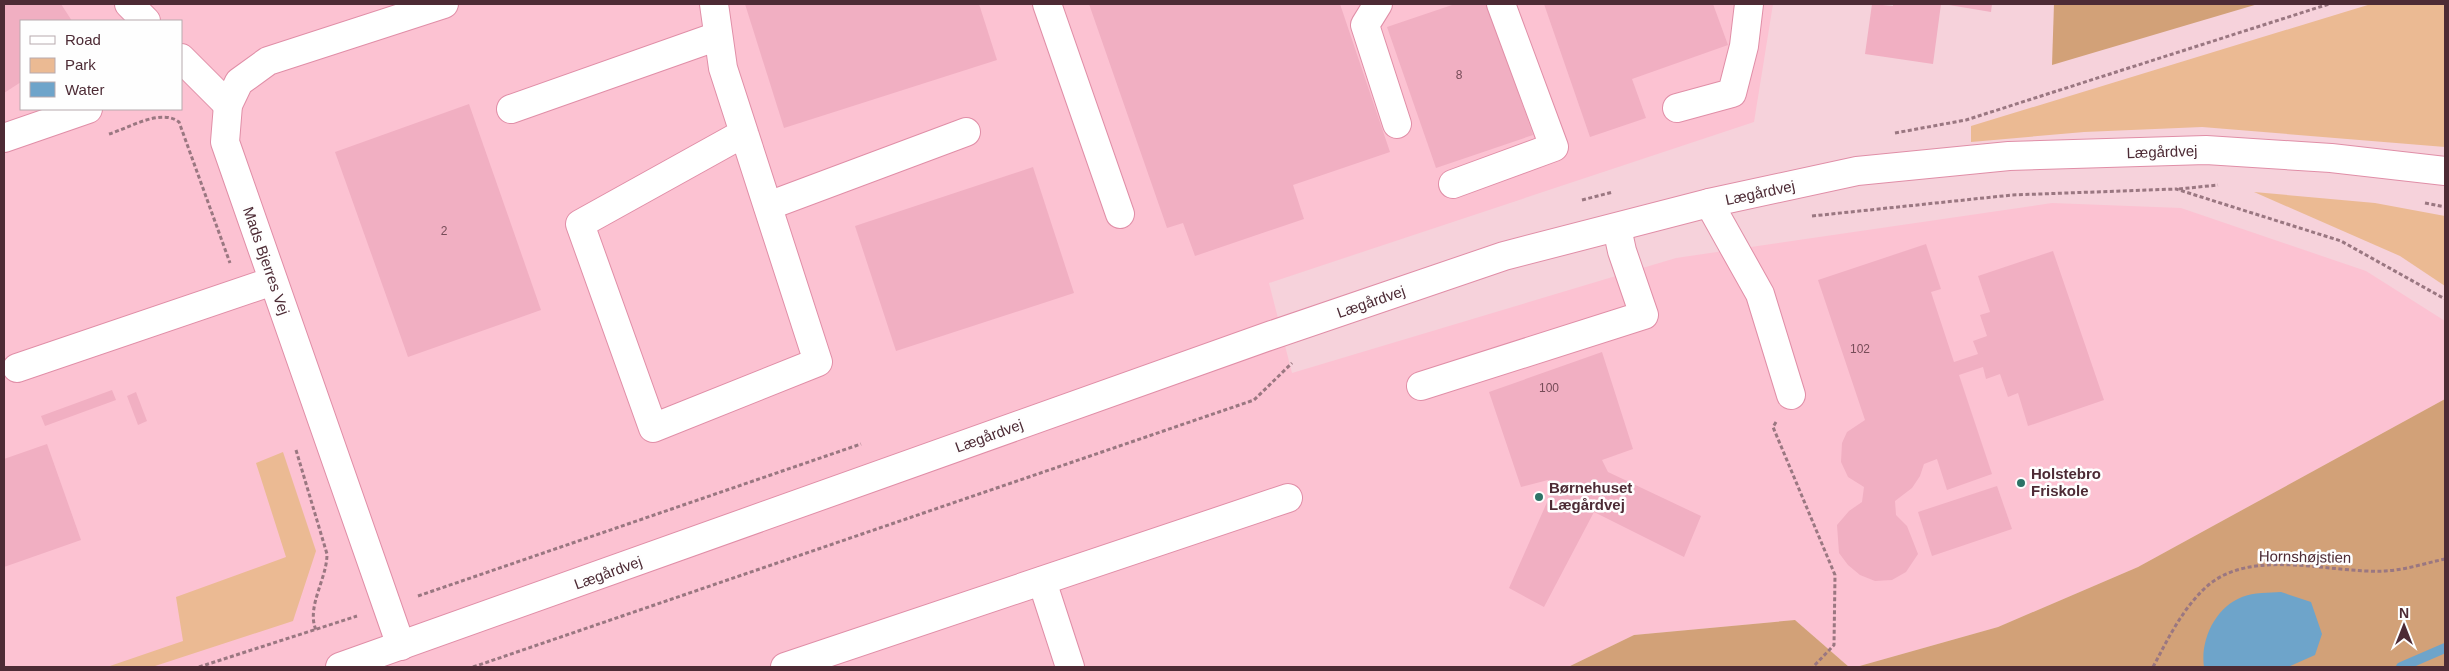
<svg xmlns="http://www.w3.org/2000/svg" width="2449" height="671" font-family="Helvetica,sans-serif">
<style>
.built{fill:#fcc2d2;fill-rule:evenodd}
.green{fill:#ebba93}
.forest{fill:#d2a178}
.water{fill:#6ea4ca}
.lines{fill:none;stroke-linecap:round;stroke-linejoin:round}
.stream{stroke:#6ea4ca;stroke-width:10}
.building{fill:#f1afc2}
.minor-casing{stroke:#e08ea7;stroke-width:30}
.path{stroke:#9a7781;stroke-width:3;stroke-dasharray:4 2.5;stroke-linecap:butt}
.minor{stroke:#fff;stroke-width:28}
.poi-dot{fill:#2d7367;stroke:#fefefe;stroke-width:2}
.labels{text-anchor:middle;stroke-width:5;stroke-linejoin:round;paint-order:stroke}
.number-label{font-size:12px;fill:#764c58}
.street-label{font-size:15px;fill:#4d2b35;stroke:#fefefe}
.poi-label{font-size:15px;font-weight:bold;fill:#4d2b35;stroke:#fefefe;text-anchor:start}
</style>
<rect width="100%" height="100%" fill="#f6d2db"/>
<path class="built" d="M4,4h1769l-19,118 -485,161 23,90 384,-115 376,-55 129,5 185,63 79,50v78l-307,168 -140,60 -142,40h-7l-54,-47 -161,15 -66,32h-1564zM21,21h160v88h-160z"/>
<g class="green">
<path d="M2371,4h74v143l-243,-20 -118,5 -113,10v-16z"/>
<path d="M2254,192l121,11 70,13v70l-45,-30z"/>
<path d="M283,452l33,99 -23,70 -141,46h-45l76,-26 -7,-44 110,-40 -30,-94z"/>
</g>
<g class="forest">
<path d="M2054,4h204l-206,61z"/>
<path d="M2445,399v268h-589l142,-40 140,-60z"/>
<path d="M1795,620l54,47h-281l66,-32z"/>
</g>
<path class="water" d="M2281,592l30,10 11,32 -7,21 -27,12h-84c-4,-28 12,-60 38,-70 12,-5 27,-4 39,-5z"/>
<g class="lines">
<path class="stream" d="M2401,667l44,-19"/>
</g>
<g class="building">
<path d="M4,4h57l11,17h-51v61l-17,11z"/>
<path d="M745,4h234l18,56 -213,68z"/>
<path d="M1089,4h251l50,148 -97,33 11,34 -109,37 -12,-33 -16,5z"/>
<path d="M1455,4h33l45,131 -97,33 -49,-141z"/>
<path d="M1544,4h169l15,41 -96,34 14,39 -56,19z"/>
<path d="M1872,4l21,2v-2h48l-8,60 -68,-10z"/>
<path d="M1943,4h49l-1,8z"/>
<path d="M469,104l72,206 -133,47 -73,-205z"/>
<path d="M1033,167l41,126 -178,58 -41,-125z"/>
<path d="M1926,244l15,45 -10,3 23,70 24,-8 -5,-13 14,-5 -7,-21 10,-3 -12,-36 75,-25 51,149 -76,26 -10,-33 -10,4 -8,-23 -14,5 -3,-12 -24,8 33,99 -45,16 -10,-31 -13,5 -4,12 -8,12 -17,13 1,14 11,11 11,28 -12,18 -14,8 -17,1 -15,-6 -12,-10 -9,-12 -2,-28 12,-14 13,-9 2,-15 -16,-10 -7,-15 1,-19 5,-11 18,-12 -47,-140z"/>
<path d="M1602,352l31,97 -31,11 6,12 93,44 -17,41 -90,-45 -50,95 -35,-19 43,-97 -4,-11 -27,7 -32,-95z"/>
<path d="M112,390l4,10 -71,26 -4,-10z"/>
<path d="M136,392l11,29 -9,4 -11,-29z"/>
<path d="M47,444l34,96 -77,27v-108z"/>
<path d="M1997,486l15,43 -80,27 -14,-44z"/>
</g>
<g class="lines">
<defs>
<g id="minor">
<path d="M129,4l17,17"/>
<path d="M714,4l9,64 95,294 -165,66 -73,-204 164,-91"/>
<path d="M1047,4l73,210"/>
<path d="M1378,4l-13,21 32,99"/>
<path d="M181,58l47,47"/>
<path d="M1677,108l55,-15 12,-47 5,-42"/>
<path d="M511,109l207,-73"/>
<path d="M4,138l84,-29"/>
<path d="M1453,184l101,-37 -53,-143"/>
<path d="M1709,203l51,91 31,101"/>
<path d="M768,206l198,-74"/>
<path d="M17,368l256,-87"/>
<path d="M1421,386l223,-71 -22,-64 -5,-23"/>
<path d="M1042,581l28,86"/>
<path d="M401,646l-176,-504 3,-37 11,-23 29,-21 176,-57"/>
<path d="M340,667l932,-332 232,-79 205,-53 148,-32 152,-15 197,-6 125,8 114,13"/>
<path d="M785,667l503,-169"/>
</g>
</defs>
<use href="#minor" class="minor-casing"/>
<g class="path">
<path d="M1895,133l71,-13 363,-116"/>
<path d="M109,134c20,-6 52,-26 70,-12l51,141"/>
<path d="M2179,189l39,-4"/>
<path d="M1582,200l31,-8"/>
<path d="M2425,203l20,4"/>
<path d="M1812,216l200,-21 164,-6 165,52 104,58"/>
<path d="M1776,422l-3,5 62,148 -1,70 -21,22"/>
<path d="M296,450l31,104c0,25 -21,53 -11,76"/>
<path d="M418,596l443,-152"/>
<path d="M199,667l158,-51"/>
<path d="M473,667l781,-267 38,-37"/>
<path d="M2153,667c15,-28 28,-56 52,-79 45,-42 125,-14 180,-17 20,-1 41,-8 60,-12"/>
</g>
<use href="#minor" class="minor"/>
</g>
<g class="poi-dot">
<circle cx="2021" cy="483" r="5"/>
<circle cx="1539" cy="497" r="5"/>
</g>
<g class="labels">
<g class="number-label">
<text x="1459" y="79">8</text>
<text x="444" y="235">2</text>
<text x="1860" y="353">102</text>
<text x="1549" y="392">100</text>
</g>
<g class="street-label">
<text transform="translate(2162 152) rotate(-2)" y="5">Lægårdvej</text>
<text transform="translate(1760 193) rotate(-12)" y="5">Lægårdvej</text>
<text transform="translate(266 261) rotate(71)" y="5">Mads Bjerres Vej</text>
<text transform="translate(1371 302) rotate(-19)" y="5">Lægårdvej</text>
<text transform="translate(989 436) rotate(-20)" y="5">Lægårdvej</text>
<text transform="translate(2305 557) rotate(1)" y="5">Hornshøjstien</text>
<text transform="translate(608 573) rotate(-20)" y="5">Lægårdvej</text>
</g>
<g class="poi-label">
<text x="2031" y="479">Holstebro<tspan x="2031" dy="17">Friskole</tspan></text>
<text x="1549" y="493">Børnehuset<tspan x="1549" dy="17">Lægårdvej</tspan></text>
</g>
</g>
<rect width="2449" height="671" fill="none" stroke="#4d2b35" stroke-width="10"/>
<rect x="20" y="20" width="162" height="90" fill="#fefefe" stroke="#b7aaae"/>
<rect x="30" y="36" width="25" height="8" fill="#ffffff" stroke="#b7aaae"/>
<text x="65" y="45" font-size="15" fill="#4d2b35">Road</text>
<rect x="30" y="58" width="25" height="15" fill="#ebba93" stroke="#b7aaae"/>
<text x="65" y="70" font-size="15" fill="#4d2b35">Park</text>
<rect x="30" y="82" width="25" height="15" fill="#6ea4ca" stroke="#b7aaae"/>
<text x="65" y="95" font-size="15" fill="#4d2b35">Water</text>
<g transform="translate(2404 626)" stroke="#fefefe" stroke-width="4" paint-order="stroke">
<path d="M0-4L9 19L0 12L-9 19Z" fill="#4d2b35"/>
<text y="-8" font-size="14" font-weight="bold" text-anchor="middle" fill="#4d2b35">N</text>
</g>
</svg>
